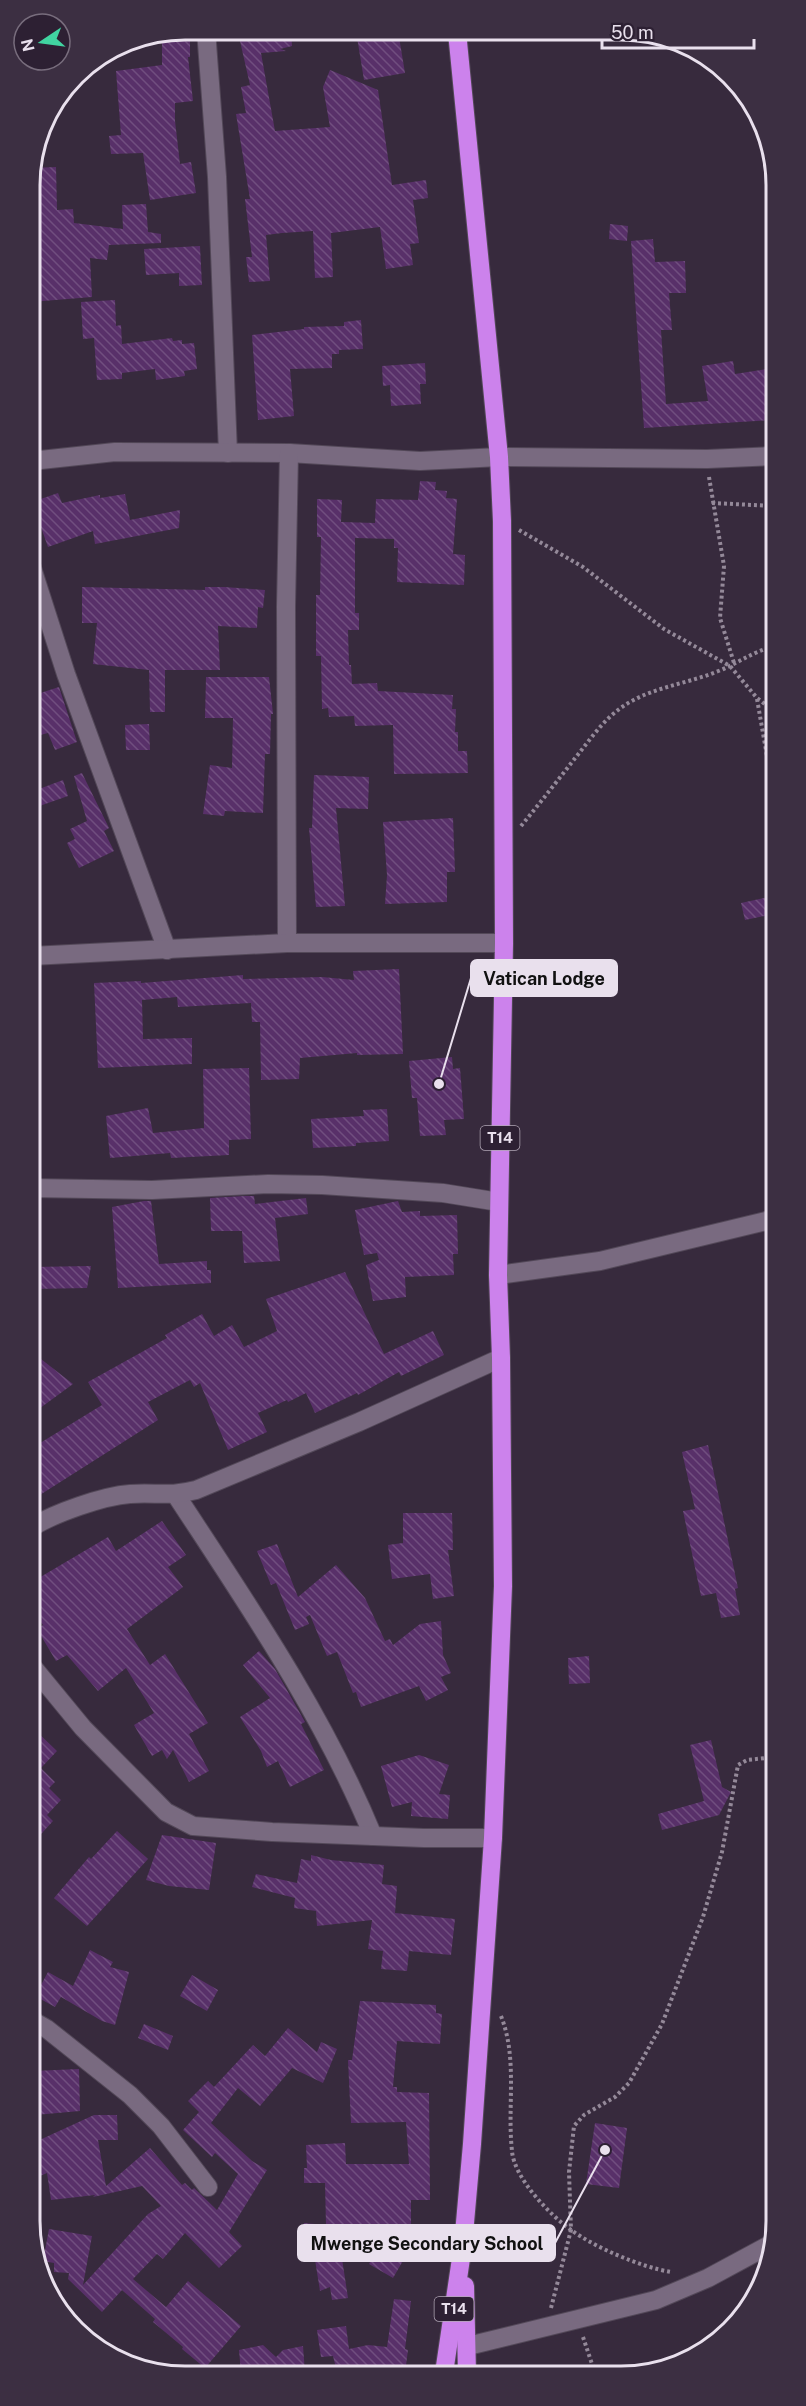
<svg xmlns="http://www.w3.org/2000/svg" width="806" height="2406" font-family="'Public Sans',sans-serif">
<style>
.building{fill:url(#building-back-hatch)}
.lines{fill:none;stroke-linecap:round;stroke-linejoin:round}
.minor-casing{stroke:#534858;stroke-width:20}
.highway-casing{stroke:#534858;stroke-width:20}
.path{stroke:#948999;stroke-width:4;stroke-dasharray:3 3;stroke-linecap:butt}
.minor{stroke:#796a80;stroke-width:18}
.highway{stroke:#cc82ec;stroke-width:18}
.labels{text-anchor:middle;stroke-width:4.5;stroke-linejoin:round;paint-order:stroke}
.shield{fill:#2d2033;stroke:#b1a6b5;stroke-width:1.5}
.shield-label{font-size:15px;font-weight:bold;fill:#e9e0ed}
.rim{fill:none;stroke:#e9e0ed;stroke-width:3}
.leader{fill:none;stroke:#e9e0ed;stroke-width:2}
.callout-dot{fill:#e9e0ed;stroke:#2d2033;stroke-width:2}
.callout{fill:#e9e0ed;stroke:#e9e0ed;stroke-width:2}
.callout-label{font-size:18px;text-anchor:middle;font-weight:bold;fill:#111}
</style>
<defs>
<pattern id="building-back-hatch" width="6" height="6" patternUnits="userSpaceOnUse" patternTransform="scale(1.5)"><rect width="6" height="6" fill="#583069"/><path d="M-1 5l2 2M0 0l6 6M5-1l2 2" fill="none" stroke="#704e7f"/></pattern>
</defs>
<rect width="100%" height="100%" fill="#372a3d"/>
<g class="building">
<path d="M245,30l46,1 1,15 -12,3 6,2 -25,2 14,78 55,-4 -7,-40 7,-17 48,20 14,95 34,-5 2,18 -15,2 6,43 -9,1 3,21 -27,4 -6,-42 -49,6 2,44 -18,1 -2,-47 -31,2 -16,2 4,46 -21,1 -3,-25h6l-7,-58h5l-14,-85 10,-1 -5,-26 9,-2 -10,-44 7,-2z"/>
<path d="M180,31h10v26h-2l5,44 -18,2v18l5,43 11,-2 5,31 -46,7 -7,-47 -32,1 -2,-18 12,-1 -5,-64 46,-6v-30z"/>
<path d="M356,31h42l7,42 -41,7z"/>
<path d="M56,167l1,43 16,-1 1,14 49,6 -1,-24 24,-1 2,28 13,2v9l-52,2 -2,15 -17,-2 2,39 -61,5 -1,-127 2,-7z"/>
<path d="M610,224l18,2 -1,15 -18,-2z"/>
<path d="M653,239l2,23 30,-1 1,32h-17l3,37h-11l5,74 42,-3 -6,-35 31,-5 2,13 38,-6v52l-129,8 -13,-187z"/>
<path d="M200,246l2,39 -23,1v-13l-33,2 -2,-26z"/>
<path d="M115,300l1,26 5,-1 1,19 50,-6 1,3 9,-1v4l12,-1 3,26 -13,2 1,5 -29,4 -1,-11 -33,4v6l-25,1 -3,-42 -11,1 -2,-37z"/>
<path d="M361,320l2,29 -24,1v4h-7v14l-42,1 4,47 -36,4 -6,-85 52,-6v-2l40,-1v-4z"/>
<path d="M425,363l1,21h-6l1,20 -30,2 -1,-21 -7,1 -1,-20z"/>
<path d="M420,481l16,1 -1,8 12,1 -1,7 11,1 -4,55 12,1 -1,30 -67,-3 1,-34h-4v-9l-39,-1v75h4v17h-11l1,35h2l1,19 25,-1 1,8 75,4 -1,14h4l-1,23h3v19h9l1,22 -74,1 -1,-49 -38,1 -1,-10 -25,1 -1,-9 -6,1 -1,-53h-5v-61h4l1,-58h-4v-38l25,1 -1,22 34,1 1,-24 42,1z"/>
<path d="M58,493l4,10 38,-8v3l25,-4 5,26 50,-10 -1,18 -84,16 -2,-13 -45,16 -16,-45z"/>
<path d="M82,587l123,3v-3h19l41,3 -2,18 -5,-1 -1,21 -39,-2 2,44h-55v42h-15l-1,-42 -56,-6 4,-41h-15z"/>
<path d="M206,677h63l4,37h-2l-1,40h-5l-2,59 -38,-2 -1,5 -21,-2 7,-49 22,3 1,-50h-28z"/>
<path d="M59,687l18,55 -22,8 -7,-17 -8,2 -9,-27v-12z"/>
<path d="M149,724l1,26h-24l-1,-25z"/>
<path d="M82,773l27,55 -5,3 10,20 -35,17 -12,-25 8,-4 -5,-10 17,-8 -13,-45z"/>
<path d="M314,775l55,2 -1,32 -32,-1 9,98 -29,1 -7,-79h3z"/>
<path d="M63,780l5,16 -37,13v-17z"/>
<path d="M453,818l2,54h-8v30l-62,2 2,-29 -4,-53z"/>
<path d="M774,896v18l-29,6 -4,-17z"/>
<path d="M399,969l4,85 -46,1v-2l-57,5 -1,21 -38,1 -1,-58h-8l-1,-19 -73,4 -1,-10 -35,3 1,39 49,-1v26l-94,4 -4,-85 47,-2v2l102,-8v4l79,-2 32,3 -1,-9z"/>
<path d="M452,1057l1,12 7,-1 4,51 -20,1 2,15 -26,1 -3,-38h-5l-3,-37z"/>
<path d="M249,1068l2,71 -22,1v15l-58,3 -1,-5 -60,5 -4,-42 42,-8 5,25 51,-5 -1,-59z"/>
<path d="M387,1109l2,32 -33,2v3l-43,2 -2,-29 53,-3 -1,-6z"/>
<path d="M245,1196h9l1,8 51,-6 2,16 -33,4 5,43 -36,2 -2,-32h-31l-1,-33z"/>
<path d="M144,1201h7l8,63 48,-3v9h4v13l-93,5 -6,-81z"/>
<path d="M398,1201l4,11 18,-1v5l37,-1 1,39h-5l1,21 -49,2 1,20 -33,4 -7,-36 13,-5 -2,-7 -13,2 -9,-45z"/>
<path d="M91,1266l-4,22 -55,1v-22z"/>
<path d="M345,1272l39,82 49,-23 11,24 -43,21 -2,-4 -41,23 -1,-2 -42,20 -9,-20 -18,9 -1,-2 -29,13 9,19 -39,18 -28,-67 -6,4 -4,-7 -42,22 10,18 -126,80v-52l70,-43 -14,-23 79,-44 -2,-3 37,-21 12,22 18,-11 12,22 33,-16 -11,-32z"/>
<path d="M32,1352l41,32 -41,30z"/>
<path d="M708,1445l30,143 -3,1 5,26 -19,3 -5,-25 -15,3 -18,-85 12,-2 -13,-57z"/>
<path d="M403,1513h49l1,37h-5l6,46 -21,3 -3,-25 -38,5 -4,-34 15,-2z"/>
<path d="M162,1521l24,34 -18,12 15,20 -56,42 23,36 15,-11 43,69 -19,11 20,37 -20,11 -16,-32 -6,9 -5,-9 -10,6 -18,-31 20,-12 -28,-45 -28,23 -31,-36 -11,6 -19,-32 6,-4 -11,-15v-28l76,-45 8,14z"/>
<path d="M277,1544l21,53 38,-32 29,33 20,43 5,-2 3,6 27,-21 21,-3 2,34 8,18 -10,4 7,13 -22,11 -7,-15 -58,21 -5,-15 -3,1 -16,-41 -10,4 -17,-41 -4,2 3,7 -14,6 -19,-47 -5,2 -14,-34z"/>
<path d="M259,1651l16,18 30,53 -4,2 23,46 -34,17 -12,-26 -11,6 -6,-16 -21,-34 30,-19 -27,-33z"/>
<path d="M589,1656l1,27 -21,1 -1,-26z"/>
<path d="M32,1727l25,24 -16,17 14,14 -6,6 12,12 -14,15 6,6 -21,23z"/>
<path d="M711,1740l11,47 9,5 -12,23 -57,15 -4,-16 46,-13 -14,-56z"/>
<path d="M419,1755l30,10 -10,29 11,1 -2,24 -37,-3 1,-14 -20,5 -11,-41z"/>
<path d="M117,1831l31,28 -61,67 -33,-28 35,-41 2,2z"/>
<path d="M162,1835l54,8 -7,47 -40,-4 -23,-6z"/>
<path d="M311,1855l20,5 53,5 -2,19 15,2 -2,27 60,6 -4,36 -42,-4 -2,20 -26,-2 2,-18 -15,-2 4,-29 -55,6 -1,-15 -22,-3 1,-10 -43,-11 4,-13 41,9 4,-24 10,2z"/>
<path d="M90,1950l23,12 -3,5 19,5 -14,53 -13,-4 -41,-24 -6,10 -20,-11 13,-24 25,14z"/>
<path d="M192,1975l26,15 -11,21 -27,-15z"/>
<path d="M360,2001l76,4v8l6,1 -2,30 -43,-3 -4,46h4v5l32,1 1,107h-19v47l-18,31 -24,-14 14,-24 -44,-1 9,59 -16,2 -2,-13 -10,4 -7,-44 -11,-1 2,-23 22,2 -1,-42h-21v-15h3l-1,-23 39,-2 1,21h63l-3,-42 -55,1 -3,-63h4z"/>
<path d="M144,2024l29,12 -5,14 -30,-12z"/>
<path d="M288,2028l29,24 4,-10 16,7 -14,34 -31,-15 -32,38 -22,-18 -27,35 41,38 15,9 -38,62 13,14 -23,22 -34,-35 -22,26 -6,-5 -24,25 33,28 22,-26 53,45 -36,42 -23,-19 1,-2 -30,-25 2,-3 -33,-29 -20,22 -34,-33 1,-6 -15,-1v-9l-11,-2 6,-32 43,7 -9,49 65,-71 13,-8 -19,-20 -49,11 2,-2 -44,5 -4,-27 -14,6v-36l61,-28h23l1,25h-20l8,46 44,-38 32,37 3,-2 7,7 2,-2 23,22 21,-36 -23,-21 -3,4 -29,-27 16,-18 -11,-11 20,-20 6,6 39,-42 12,11z"/>
<path d="M79,2069l1,42 -45,4 -2,-44z"/>
<path d="M595,2123l32,5 -8,60 -33,-4z"/>
<path d="M394,2299l17,2 -6,48 3,1 -3,23h-54l1,-8 -16,3 -3,-12 -12,1 -4,-27 29,-4 3,23 19,-4 19,2z"/>
<path d="M263,2345l13,12 7,-7 20,-4 2,27h-64l-2,-23z"/>
</g>
<g class="lines">
<defs>
<g id="minor">
<path d="M206,30l11,147 11,276"/>
<path d="M31,461l84,-9 174,1 131,8 79,-4 208,2 66,-3"/>
<path d="M31,565l35,109 101,276"/>
<path d="M287,943l-1,-336 3,-154"/>
<path d="M31,956l256,-13h217"/>
<path d="M32,1188l120,2 116,-6 54,1 121,8 56,9"/>
<path d="M498,1275l102,-14 174,-42"/>
<path d="M176,1495c72,110 147,219 197,341"/>
<path d="M32,1527c23,-14 71,-31 98,-33 26,-2 39,3 66,-4l163,-68 142,-64"/>
<path d="M32,1666l51,62 83,84 27,14 79,6 152,6h69"/>
<path d="M33,2021l14,8 83,66 31,31 47,61"/>
<path d="M468,2346l188,-46 52,-22 65,-35"/>
</g>
<g id="highway">
<path d="M465,2286l2,87"/>
<path d="M444,2373l19,-128 9,-101 21,-306 10,-252 -2,-228 -3,-83 6,-332 -2,-422 -3,-64 -42,-425"/>
</g>
</defs>
<use href="#minor" class="minor-casing"/>
<use href="#highway" class="highway-casing"/>
<g class="path">
<path d="M709,477l15,89 -4,52 14,45"/>
<path d="M712,503l62,3"/>
<path d="M519,530l64,37 81,62 66,37 27,32 17,13"/>
<path d="M757,699l17,97"/>
<path d="M521,826c19,-23 37,-46 55,-69 13,-16 25,-34 42,-47 28,-22 65,-25 98,-38 21,-8 34,-19 58,-26"/>
<path d="M501,2016c17,43 6,90 11,135 2,27 38,64 59,79 25,18 70,37 100,42"/>
<path d="M551,2308l20,-78 -2,-58 5,-46 10,-11 31,-18 14,-14 33,-59 41,-107 19,-65 16,-87 9,-5 28,-3"/>
<path d="M583,2337l12,36"/>
</g>
<use href="#minor" class="minor"/>
<use href="#highway" class="highway"/>
</g>
<g class="labels">
<g class="shield">
<rect x="480.5" y="1126" width="39" height="24" rx="4.5"/>
<rect x="434.5" y="2297" width="39" height="24" rx="4.5"/>
</g>
<g class="shield-label">
<text x="500" y="1143">T14</text>
<text x="454" y="2314">T14</text>
</g>
</g>
<path d="M0 0H806V2406H0ZM185 40H621A145 145 0 0 1 766 185V2221A145 145 0 0 1 621 2366H185A145 145 0 0 1 40 2221V185A145 145 0 0 1 185 40Z" fill="#3c2f42" fill-rule="evenodd"/>
<path class="rim" d="M185 40H621A145 145 0 0 1 766 185V2221A145 145 0 0 1 621 2366H185A145 145 0 0 1 40 2221V185A145 145 0 0 1 185 40Z"/>
<path class="leader" d="M439 1084L471 978M605 2150L555 2243"/>
<g class="callout-dot">
<circle cx="439" cy="1084" r="6"/>
<circle cx="605" cy="2150" r="6"/>
</g>
<g class="callout">
<rect x="471" y="960" width="146" height="36" rx="6"/>
<rect x="298" y="2225" width="257" height="36" rx="6"/>
</g>
<g class="callout-label">
<text x="544" y="985">Vatican Lodge</text>
<text x="427" y="2250">Mwenge Secondary School</text>
</g>
<g transform="translate(42 42) rotate(257)"><circle r="28" fill="#2d2033" stroke="#786d7d" stroke-width="1.5"/>
<path d="M0-4.5L10 22L0 15L-10 22Z" fill="#41d4a1"/>
<text y="-9" font-size="16" font-weight="bold" text-anchor="middle" fill="#e9e0ed">N</text>
</g>
<path d="M602 39v9h152v-9" fill="none" stroke="#e9e0ed" stroke-width="3"/>
<text x="611" y="39" font-size="18" fill="#e9e0ed" stroke="#2d2033" stroke-width="4.5" paint-order="stroke">50 m</text>
</svg>
